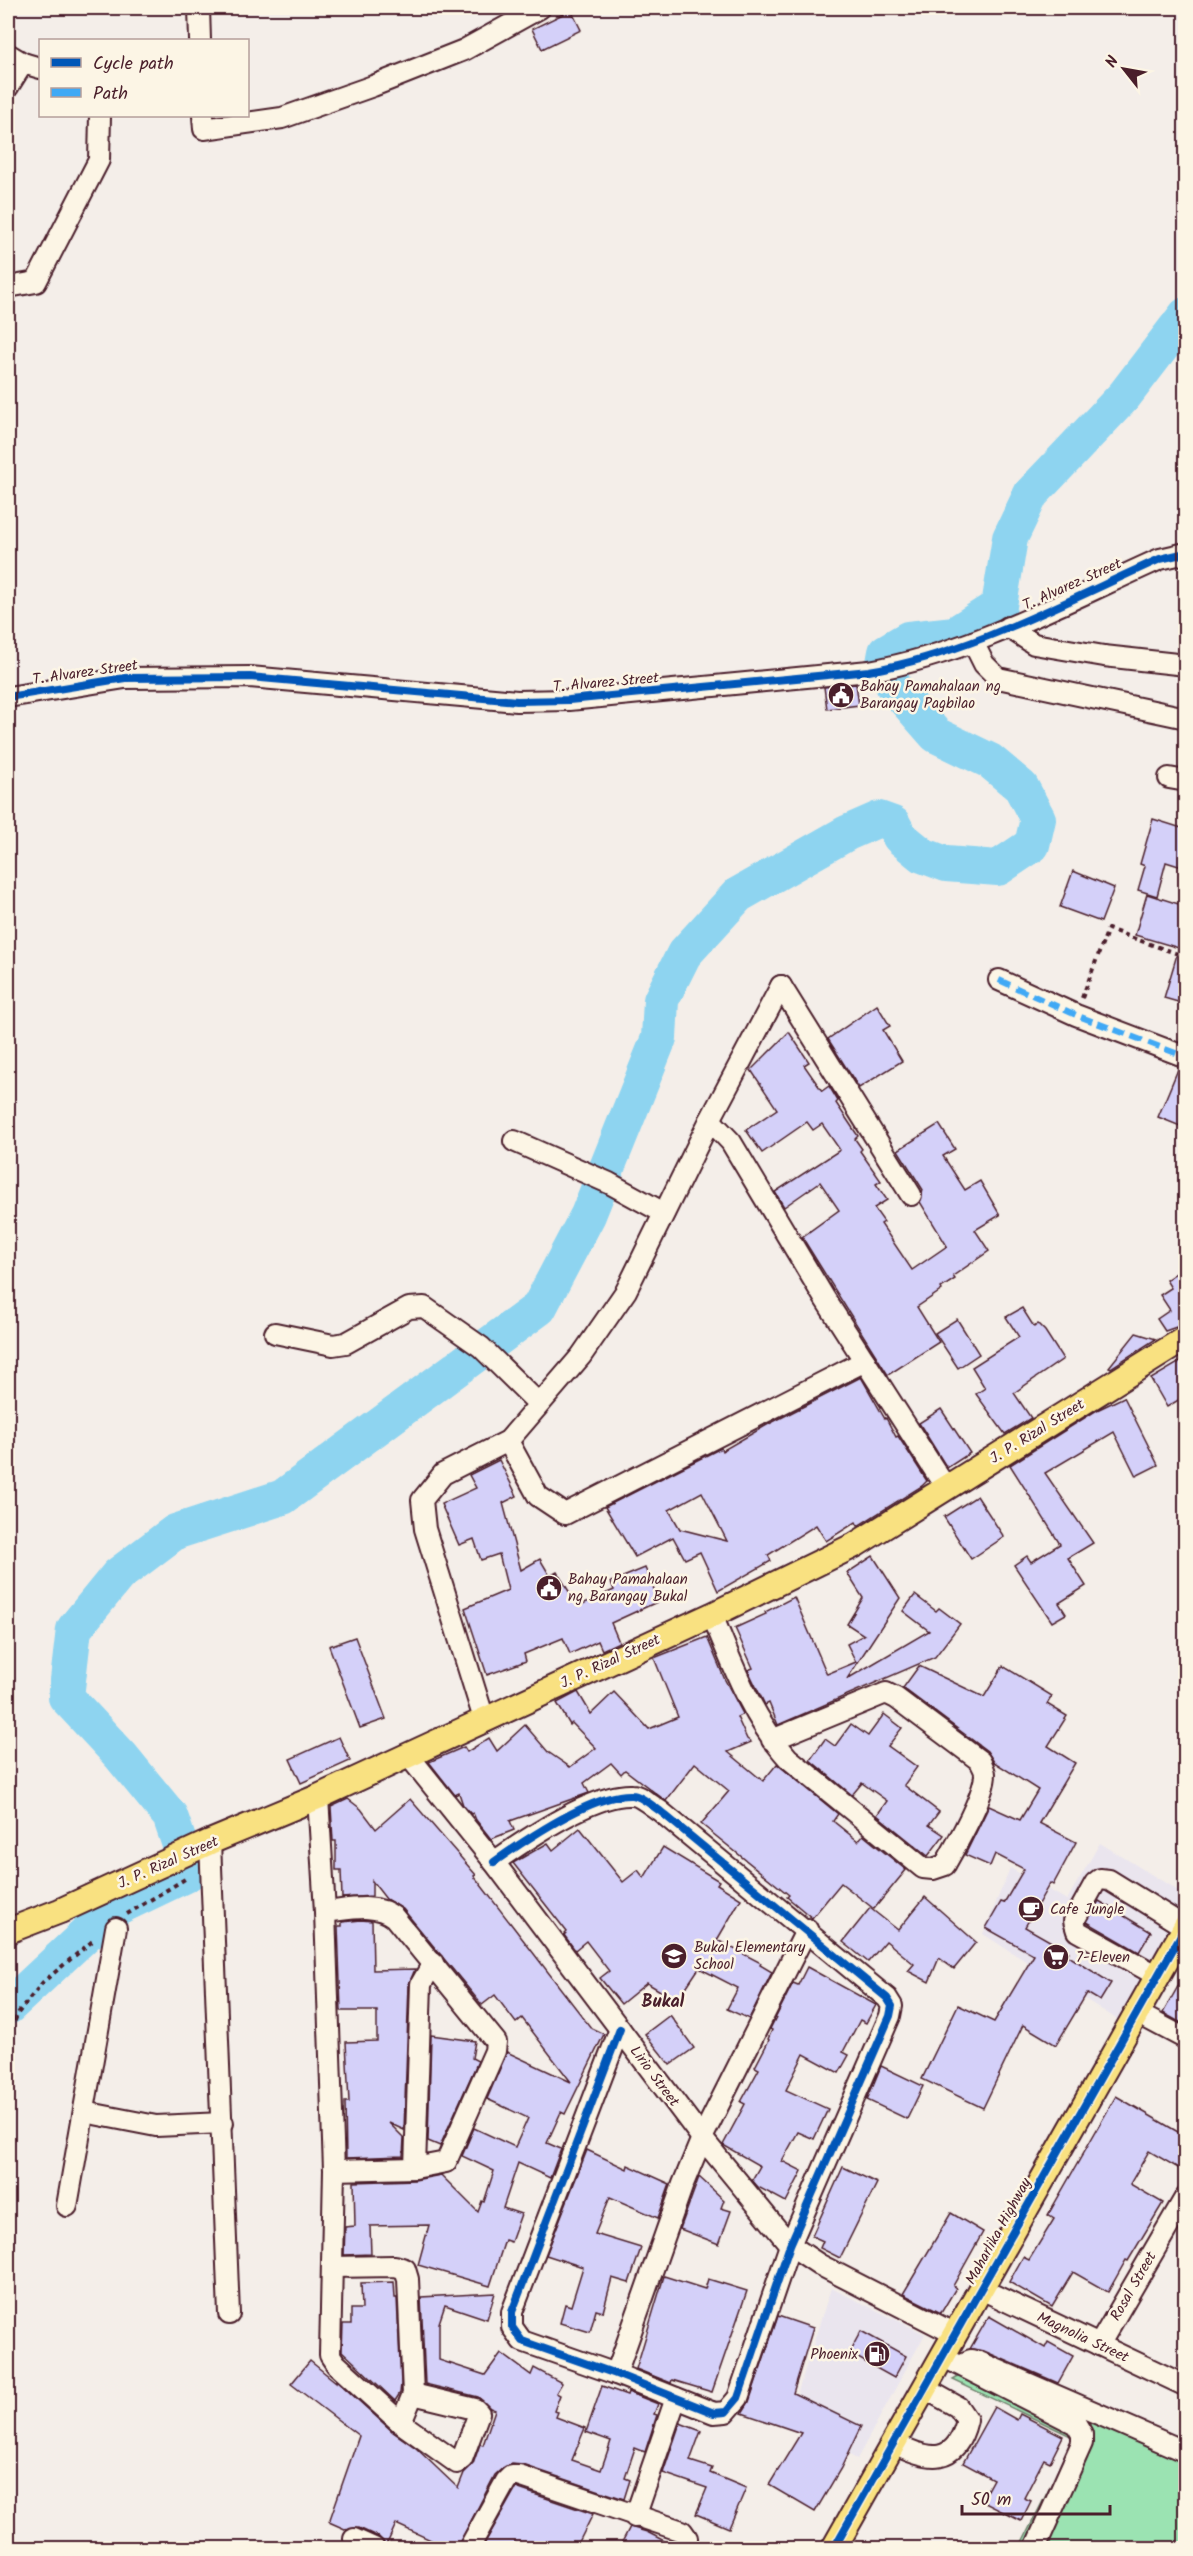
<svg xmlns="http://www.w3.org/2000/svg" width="1193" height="2556" font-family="Kalam,sans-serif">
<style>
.built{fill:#eae5ee}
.green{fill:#9be3b2;stroke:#72816e;stroke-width:1.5}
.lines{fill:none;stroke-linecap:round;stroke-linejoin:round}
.river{stroke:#8ed4f0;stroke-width:36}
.building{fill:#d4d0f9;stroke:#4a1f2b;stroke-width:1.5;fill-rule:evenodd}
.minor-casing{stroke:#4a1f2b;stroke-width:24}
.major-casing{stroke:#4a1f2b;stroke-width:28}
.path{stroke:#4a1f2b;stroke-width:4;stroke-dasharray:4.5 4.5;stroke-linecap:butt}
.minor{stroke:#fcf5e5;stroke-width:20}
.major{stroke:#f9e181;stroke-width:24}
.quiet{stroke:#3fa9f5;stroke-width:6;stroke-dasharray:12 6;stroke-linecap:butt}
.cycleway-casing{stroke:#fcf5e5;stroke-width:11}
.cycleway{stroke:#0057b8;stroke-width:8}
.labels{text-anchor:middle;stroke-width:5;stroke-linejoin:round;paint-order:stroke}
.street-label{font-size:15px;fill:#4a1f2b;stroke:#fcf5e5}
.poi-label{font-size:15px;fill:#4a1f2b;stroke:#fcf5e5;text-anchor:start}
.quarter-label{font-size:18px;font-weight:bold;fill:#4a1f2b;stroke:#fcf5e5}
</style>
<rect width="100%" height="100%" fill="#f4eee9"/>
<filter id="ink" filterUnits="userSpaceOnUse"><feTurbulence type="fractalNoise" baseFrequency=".0167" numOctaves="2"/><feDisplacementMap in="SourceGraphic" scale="12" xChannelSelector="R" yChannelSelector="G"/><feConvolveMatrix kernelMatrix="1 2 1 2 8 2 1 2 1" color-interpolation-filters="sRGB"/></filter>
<g filter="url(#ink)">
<g class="built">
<path d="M1100,1843l85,52v5l-67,120 -135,-86 27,-66 57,32z"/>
<path d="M831,2288l94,46 -68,125 -69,-36z"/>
</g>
<path class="green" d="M974,2368l211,93v87h-166l56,-110 -122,-58z"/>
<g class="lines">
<g class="river">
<path d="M180,1845l-10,-29 -49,-60 -55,-59 8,-68 44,-54 57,-43 108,-35 256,-189 49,-93 71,-177 2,-38 23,-46 54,-59 109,-62 32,-14 14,5 7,13 22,18 24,9 52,4 34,-23 6,-26 -17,-32 -31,-26 -54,-26 -42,-48 -10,-24 2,-11 22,-13 47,-5 44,-28 11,-68 21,-44 93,-98 62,-81"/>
<path d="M8,2007l104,-97 75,-36 1,-5"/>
</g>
</g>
<g class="building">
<path d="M571,10l10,20 -39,19 -10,-20z"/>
<path d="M856,684l3,21 -32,4 -3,-22z"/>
<path d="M1153,819l32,10v39l-19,-6 -9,34 -19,-6 7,-24 -5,-2z"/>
<path d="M1073,871l41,17 -13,34 -41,-15z"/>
<path d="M1147,894l38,12v98l-21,-6 15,-50 -44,-13z"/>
<path d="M877,1005l13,21 -7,4 19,31 -43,27 -31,-49z"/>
<path d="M789,1032l20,30 -5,3 18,26 7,-5 9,15 -2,2 22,33 -3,3 7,10 -2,2 21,30 -5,3 11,16 -13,8 10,14 -3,2 31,46 35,-24 -27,-44 3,-12 -25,-40 41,-26 16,25 -12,7 22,34 15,-9 20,34 -25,15 14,21 -36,25 2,3 -14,9 1,2 -25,17 22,35 -51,33 -86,-138 37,-27 -19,-28 -36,25 -9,-15 65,-42 -18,-26 -9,6 -6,-8 -45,31 -16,-23 31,-21 -26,-39z"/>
<path d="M1179,1067l6,2v59l-27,-11z"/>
<path d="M1185,1267v57l-20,7 -8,-12 13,-9 -10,-15 11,-7 -5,-8z"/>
<path d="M1022,1308l12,19 4,-3 7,7 18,28 -49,34 17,25 -26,16 -29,-40 9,-6 -13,-21 47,-30 -13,-20z"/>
<path d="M957,1319l22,35 -21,14 -23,-35z"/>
<path d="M1136,1333l20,6 -45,29 -2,-1z"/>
<path d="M1185,1359v37l-18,11 -16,-28z"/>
<path d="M861,1377l24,42 1,-1 10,19 2,-1 29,45 -5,5 -64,40 -2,-4 -30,19 -10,-16 -48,30 3,6 -53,30 -18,-39 -15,7 -12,-22 -38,20 -30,-50 116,-59 1,3 45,-26zM702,1492l25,49 -47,-12 -11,-19z"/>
<path d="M1124,1397l34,68 -22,11 -22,-44 -69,41 48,70 -25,15 18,28 -27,17 7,11 -14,8 -38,-57 13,-9 4,6 29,-18 -50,-79 87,-55z"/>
<path d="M941,1409l29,44 -23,15 -28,-45z"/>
<path d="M499,1460l18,36 -14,7 18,67 19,-11 10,17 7,-4 21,34 36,-16 -3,-8 34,-14 14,33 -48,22 8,19 -17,8 -4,-9 -28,13 -7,-16 -39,16 2,7 -39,14 -22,-67 43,-18 -9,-36 -18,6 -7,-21 -15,6 -18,-41 35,-16 -7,-13z"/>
<path d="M977,1496l27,41 -33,22 -27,-42z"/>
<path d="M873,1556l27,42 -53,81 82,-48 -26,-20 12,-16 21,16 3,-3 21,16 -25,33 -157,68 -9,-22 -4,2 -17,-35 5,-2 -18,-40 31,-14 -1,-2 29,-15 33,77 29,-12 -9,-18 17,-9 -17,-11 16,-26 -16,-25z"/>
<path d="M355,1637l31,82 -26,9 -31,-82z"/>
<path d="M707,1637l18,43 18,34 -6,3 10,22 4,3 -23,10 35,29 14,-17 61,50 -5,7 25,20 5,-6 43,35 -32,39 -33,-26 -29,35 -25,-21 2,-2 -88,-71 28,-33 -34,-28 -29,38 -41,-31 -4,4 -10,-11 -27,20 5,10 -79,28 4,9 -23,9 -15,-19 -3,-7 -2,1 -8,-9 -4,-12 -4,2 -26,-33 35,-15 3,5 22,-14 8,13 28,-26 23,27 22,15 26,-19 -24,-25 -2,2 -13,-22 21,-11 13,22 23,-22 35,37 29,-12 -24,-59z"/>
<path d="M919,1666l65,31 19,-31 49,30 -5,8 20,12 -19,30 27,17 -36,60 37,19 -23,43 -3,-2 -25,44 44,25 -2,3 44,28 -11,18 -13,-8 -31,52 -33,-20 -40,83 -61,-29 36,-74 36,17 40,-67 -48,-27 15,-26 3,1 20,-34 -29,-15 -5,12 -25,-11 24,-49 31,14 18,-30 -44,-28 -7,-11 -84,-63z"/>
<path d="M884,1714l18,14 -14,18 29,21 -13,18 35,27 -10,13 15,10 -16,21 -51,-41 10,-14 -25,-18 -10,12 -42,-35 15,-21 10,7 16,-22 17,12z"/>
<path d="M339,1737l11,24 -49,22 -11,-24z"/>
<path d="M348,1799l13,10 15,20 34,-30 66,76 -2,1 117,152 13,6 -39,80 -4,-2 -14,31 14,6 -11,29 -32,-15 -15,45 18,6 -10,28 -6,-2 -15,46 -72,-21 11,-40 -59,1 1,28 -27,1 1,-28 10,-1 -1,-44 61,-2 26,-5 37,37 4,-11 2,1 10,-31 -32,-15 12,-28 41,19 13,-29 -41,-19 20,-47 64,30 -49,-64 -6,5 -21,-28 -13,10 -79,-96 -17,-10 -14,-18v15l-30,2 -1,-28h-5v-29h-3l-2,-34z"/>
<path d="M580,1828l43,54 15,-12 6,8 19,-31 56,34 -2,3 24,15 -24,41 44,23 -1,2 12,7 -23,47 -22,-10 11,-21 -39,-20 -22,33 -30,-18 -26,21 -21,-26 9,-7 -23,-30 -11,9 -11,-15 3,-3 -54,-69 35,-20 5,7z"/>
<path d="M925,1897l51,45 -22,27 -15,-11 -10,24 -21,-11 6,-7 -28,-23 -18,21 -25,-20 27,-34 28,22z"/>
<path d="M1099,1901l52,31 -12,20 -52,-30z"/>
<path d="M361,1920l11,1 1,49 42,-1 -6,15 -5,146 -15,-7 15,15 -1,18 -57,2 -1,-56h4l-3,-60 31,-1v-30h-36l-3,-85h4v-4z"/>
<path d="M807,1967l69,38 -10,18 -6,-3 -17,32 6,3 -10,18 -35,-19 -18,36 42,19 -14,30 -16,-7 -16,29 20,10 -16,31 -28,-15 -6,-7 8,-14 -37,-21 22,-41 -4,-2 18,-33 -4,-2 14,-27 -1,-1 4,-9 -2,-1 23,-46 5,2z"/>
<path d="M1185,1974v51l-22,-12z"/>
<path d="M670,2015l24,33 -24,17 -25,-31z"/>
<path d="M431,2035l44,6 -3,17 6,3 -38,85 -12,-5z"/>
<path d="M881,2066l42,20 -16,33 -40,-19z"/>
<path d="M1116,2096l69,40v36l-36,-21 -19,33 33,19 -35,58 -2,-1 -18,32 -35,-20 -21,35 -43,-25 14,-25 6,3 25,-41 -6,-4z"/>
<path d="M587,2150l40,19 1,-4 42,19 -12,34 -48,-21 -15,37 46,14 -12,35 -17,-5 -9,34 -7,-2 -6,22 -30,-9 5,-19 6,2 12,-39 -37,-12z"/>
<path d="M843,2167l34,16 -37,75 -20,-10 3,-7 -11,-5z"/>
<path d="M699,2177l25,23 -3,8 10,3 -12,33 -39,-15z"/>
<path d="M951,2213l32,19 -30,54 3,2 -15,25 -38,-19z"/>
<path d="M664,2276l41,13 3,-10 39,12 -35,101 -40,-12 -1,3 -35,-14z"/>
<path d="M394,2282l1,16h2l4,86 -1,9 -5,8 -53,-50 1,-27h8v-15h11l-1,-26z"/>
<path d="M495,2293l-8,26 -42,-14 -6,18v37l46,15 16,-22 30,22 3,-7 28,15 -6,10 4,2 -6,16 4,1 -2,5 29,11 -13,32 29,10 10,-29 -25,-9 16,-46 25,9 1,-3 30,12 -4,10 3,1 -12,37 -10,-4 -10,30 5,2 -6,19 -101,-34 -12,-1 -8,4 -8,7 -38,73h-30l4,-8 -35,-16 -10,22 -7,-9 -20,-9 -12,2 -18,-8 30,-86 -68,-52 19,-23 26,21v-2l57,52 23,16 42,40 6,-15 9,-9 7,-20 3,1 12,-35 -5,-2 -12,-11 -53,-13 -4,-87z"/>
<path d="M778,2316l35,12 -20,65 68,33 -20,42 -26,44 -46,-27 32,-52 -59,-20 7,-11z"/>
<path d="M989,2316l56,32 3,-6 25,14 -15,27 -74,-32 -14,-2z"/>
<path d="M861,2331l45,25 -12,22 -45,-25z"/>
<path d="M994,2407l23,13 3,-6 43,22 -13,26 -6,-3 -20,39 7,3 -10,20 -40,-20 12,-22 -30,-16z"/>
<path d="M680,2423l21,8 -11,30 22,7 -2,5 36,15 -17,40 -33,-14 11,-26 -44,-15z"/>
<path d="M516,2488l77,26 -17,34h-94z"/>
<path d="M630,2527l17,5 25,13v3h-53z"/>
</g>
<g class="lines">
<defs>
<g id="minor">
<path d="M199,8l1,32"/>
<path d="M8,54l15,9 17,5"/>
<path d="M8,87l15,-24"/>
<path d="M203,116l1,13 78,-11 91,-32 91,-36 76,-42"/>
<path d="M8,287l28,-5 63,-122 1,-44"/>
<path d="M1008,627l26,17 70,12 82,9"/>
<path d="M973,642l11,22 14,14 188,40"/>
<path d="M8,697l117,-19 125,-1 267,24 52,-1 300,-29c102,-18 197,-70 291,-112l26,-6"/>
<path d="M1169,778l17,3"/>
<path d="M999,980l77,35 110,42"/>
<path d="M781,986l130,209"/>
<path d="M710,1120l21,22 94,157 121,189"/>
<path d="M514,1141l95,42 55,30"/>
<path d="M275,1333l58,12 13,-2 63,-35 15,-1 57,40 58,57"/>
<path d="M508,1441l30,55 27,18 300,-153"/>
<path d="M712,1615c21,50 39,102 76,143l135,110 10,1 12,-4c11,-20 40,-69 40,-91 0,-4 -3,-9 -5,-13l-84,-63 -10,-5 -114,47"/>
<path d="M484,1719l-59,-190 -3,-29 21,-26 65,-33 73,-85 45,-65 84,-171 71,-134"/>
<path d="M408,1755l86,107 208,276 88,107 30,20 135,69"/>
<path d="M318,1797l7,115 9,258 -4,185 6,9 65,59 56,40 5,-4 17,-46 -4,-4 -62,-15"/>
<path d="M210,1842l19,472"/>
<path d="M494,1862c31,-22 100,-69 138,-67 8,0 20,11 28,16l227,187 5,8 -2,10 -100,229 -52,153 -12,14 -12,1 -98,-39 -94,-33 -10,-14v-15l108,-283"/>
<path d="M325,1912c22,-2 51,-10 69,5l102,125 -1,9 -49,111 -31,6 -81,2"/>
<path d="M1158,1976l-81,-45 -3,-10 21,-38 5,-4 9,1 76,47"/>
<path d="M1137,2013l49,26"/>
<path d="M84,2112l72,14 67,-3"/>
<path d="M415,2168l6,-184 12,-21"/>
<path d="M67,2206l49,-278"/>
<path d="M332,2267l63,-1 10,3 3,10 5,115 -12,29"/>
<path d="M981,2289l205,97"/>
<path d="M1099,2345l87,-149"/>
<path d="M942,2356l134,68 6,10v9l-47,105"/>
<path d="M962,2364l9,-4 8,2 207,90"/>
<path d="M616,2374l67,-190 19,-46 105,-209"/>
<path d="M894,2443c35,18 62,23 73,-23l-9,-13 -34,-19"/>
<path d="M635,2517l41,-119"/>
<path d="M354,2539l20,9"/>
<path d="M469,2548l37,-67 5,-5h8l163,55 5,7 -3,10"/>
</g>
<g id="major">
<path d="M8,1931l52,-20 150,-69 108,-45 394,-182 143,-70 331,-207"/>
<path d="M834,2548l352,-622"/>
</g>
</defs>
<use href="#minor" class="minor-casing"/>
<use href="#major" class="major-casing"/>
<g class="path">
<path d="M1082,998l26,-69 78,28"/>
<path d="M127,1914l58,-35"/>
<path d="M8,2038l10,-25 25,-31 52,-43"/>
</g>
<use href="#minor" class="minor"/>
<use href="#major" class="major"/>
<path class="quiet" d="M999,980l77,35 110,42"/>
<defs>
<g id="cycleway">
<path d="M8,697l117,-19 125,-1 267,24 52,-1 300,-29c102,-18 197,-70 291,-112l26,-6"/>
<path d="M494,1862c31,-22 100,-69 138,-67 8,0 20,11 28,16l227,187 5,8 -2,10 -100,229 -52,153 -12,14 -12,1 -98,-39 -94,-33 -10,-14v-15l108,-283"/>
<path d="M834,2548l352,-622"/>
</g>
</defs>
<use href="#cycleway" class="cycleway-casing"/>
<use href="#cycleway" class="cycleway"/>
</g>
</g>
<defs>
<symbol id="civic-disc" viewBox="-11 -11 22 22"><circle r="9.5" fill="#4a1f2b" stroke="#fcf5e5"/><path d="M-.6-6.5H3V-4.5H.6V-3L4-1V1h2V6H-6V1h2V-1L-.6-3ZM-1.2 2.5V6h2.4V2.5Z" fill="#fff"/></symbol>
<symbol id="cafe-disc" viewBox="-11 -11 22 22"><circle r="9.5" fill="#4a1f2b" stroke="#fcf5e5"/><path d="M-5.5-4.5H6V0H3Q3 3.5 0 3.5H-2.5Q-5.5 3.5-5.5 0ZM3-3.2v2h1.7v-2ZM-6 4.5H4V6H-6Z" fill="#fff"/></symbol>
<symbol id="school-disc" viewBox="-11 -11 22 22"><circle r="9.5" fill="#4a1f2b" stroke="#fcf5e5"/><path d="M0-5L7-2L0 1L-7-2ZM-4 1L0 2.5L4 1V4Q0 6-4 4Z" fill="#fff"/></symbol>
<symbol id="supermarket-disc" viewBox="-11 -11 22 22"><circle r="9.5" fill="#4a1f2b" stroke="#fcf5e5"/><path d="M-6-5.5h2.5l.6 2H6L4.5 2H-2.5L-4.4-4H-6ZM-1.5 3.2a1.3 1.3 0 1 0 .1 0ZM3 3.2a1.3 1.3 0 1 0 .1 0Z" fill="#fff"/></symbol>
<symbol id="fuel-disc" viewBox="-11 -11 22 22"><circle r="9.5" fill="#4a1f2b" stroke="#fcf5e5"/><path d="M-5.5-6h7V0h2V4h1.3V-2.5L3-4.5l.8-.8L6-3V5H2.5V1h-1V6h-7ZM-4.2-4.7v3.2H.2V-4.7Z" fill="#fff"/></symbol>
</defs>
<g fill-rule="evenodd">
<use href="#civic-disc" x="826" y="680" width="30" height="30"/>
<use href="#civic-disc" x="534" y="1573" width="30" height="30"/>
<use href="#cafe-disc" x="1016" y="1894" width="30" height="30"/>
<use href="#school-disc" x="659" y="1941" width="30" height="30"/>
<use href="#supermarket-disc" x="1041" y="1942" width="30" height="30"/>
<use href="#fuel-disc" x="862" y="2339" width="30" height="30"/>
</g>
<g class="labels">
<g class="street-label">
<text transform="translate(1072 584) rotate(-24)" y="5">T. Alvarez Street</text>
<text transform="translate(85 672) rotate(-8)" y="5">T. Alvarez Street</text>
<text transform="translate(606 682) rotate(-5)" y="5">T. Alvarez Street</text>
<text transform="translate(1037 1431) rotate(-32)" y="5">J. P. Rizal Street</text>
<text transform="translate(610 1661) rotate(-25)" y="5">J. P. Rizal Street</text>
<text transform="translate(168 1862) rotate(-24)" y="5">J. P. Rizal Street</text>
<text transform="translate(655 2076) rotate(53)" y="5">Lirio Street</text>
<text transform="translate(998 2231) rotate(-61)" y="5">Maharlika Highway</text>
<text transform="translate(1133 2286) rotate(-60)" y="5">Rosal Street</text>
<text transform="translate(1083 2337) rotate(25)" y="5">Magnolia Street</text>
</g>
<g class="poi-label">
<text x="860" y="691">Bahay Pamahalaan ng<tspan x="860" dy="17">Barangay Pagbilao</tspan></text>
<text x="568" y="1584">Bahay Pamahalaan<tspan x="568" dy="17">ng Barangay Bukal</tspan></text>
<text x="1050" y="1914">Cafe Jungle</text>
<text x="694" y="1952">Bukal Elementary<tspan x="694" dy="17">School</tspan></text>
<text x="1076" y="1962">7-Eleven</text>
<text x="858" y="2359" text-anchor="end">Phoenix</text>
</g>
<g class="quarter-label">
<text x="663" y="2007">Bukal</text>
</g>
</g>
<rect width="1193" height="2556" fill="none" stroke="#fcf5e5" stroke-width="30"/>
<rect x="15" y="15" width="1163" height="2526" fill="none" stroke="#4a1f2b" stroke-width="2" filter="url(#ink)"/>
<rect x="39" y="39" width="210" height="78" fill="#fcf5e5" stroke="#b59f9b" stroke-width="1.5"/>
<rect x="51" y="58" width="30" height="9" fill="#0057b8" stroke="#b59f9b" stroke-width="1.5"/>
<text x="93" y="69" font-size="18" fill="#4a1f2b">Cycle path</text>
<rect x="51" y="88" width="30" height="9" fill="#3fa9f5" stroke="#b59f9b" stroke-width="1.5"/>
<text x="93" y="99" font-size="18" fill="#4a1f2b">Path</text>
<g transform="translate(1124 69) rotate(301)" stroke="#fcf5e5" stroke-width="4.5" paint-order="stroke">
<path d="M0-4.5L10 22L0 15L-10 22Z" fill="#4a1f2b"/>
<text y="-9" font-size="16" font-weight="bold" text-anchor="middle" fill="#4a1f2b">N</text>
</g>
<path d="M962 2505v9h148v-9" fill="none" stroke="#4a1f2b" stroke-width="3"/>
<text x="971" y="2505" font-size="18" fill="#4a1f2b" stroke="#fcf5e5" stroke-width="4.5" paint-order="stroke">50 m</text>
</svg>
